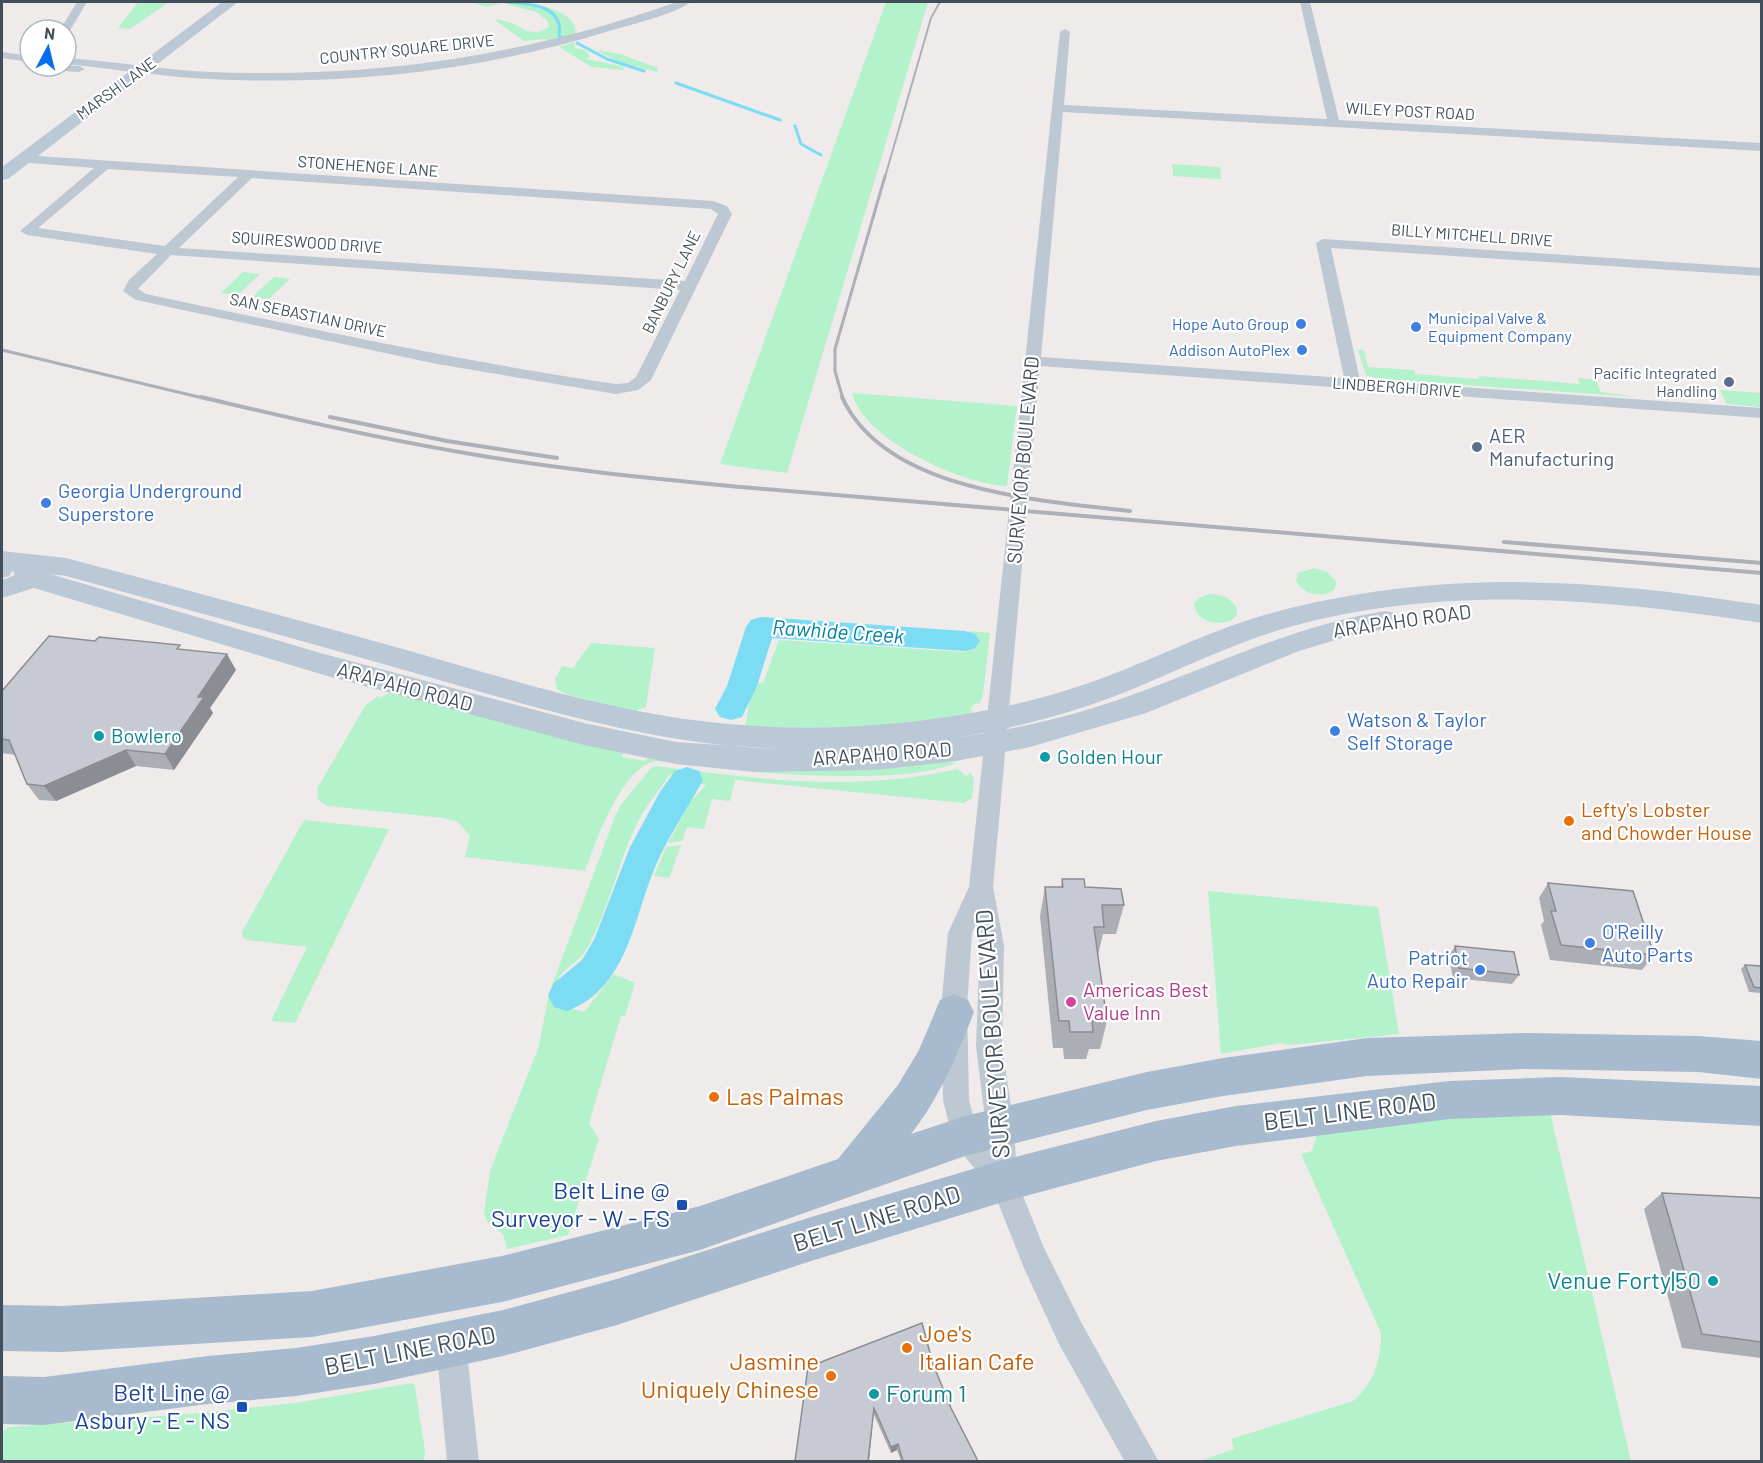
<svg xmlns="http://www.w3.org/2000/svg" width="1763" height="1463" font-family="Barlow,sans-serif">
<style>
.green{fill:#b3f2cb}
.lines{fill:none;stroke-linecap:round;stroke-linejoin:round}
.stream{stroke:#7cdcf4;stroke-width:3}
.river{fill:#7cdcf4;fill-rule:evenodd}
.minor{fill:#bdc8d3;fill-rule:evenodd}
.secondary{fill:#bbc9d7;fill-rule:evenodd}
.primary{fill:#a8bbce;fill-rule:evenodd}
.rail-far2{stroke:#adb1b7;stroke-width:2}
.rail-far1{stroke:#adb1b7;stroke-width:3}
.rail{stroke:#adb1b7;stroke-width:4}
.wall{fill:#abaeb5}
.shaded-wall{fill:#8b8d93}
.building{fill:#c7cad2;stroke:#8b8d93;stroke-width:1.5}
.shop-dot{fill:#3f7fe0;stroke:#fff;stroke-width:2}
.service-dot{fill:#5c6f8a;stroke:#fff;stroke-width:2}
.culture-dot{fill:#0f9aa8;stroke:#fff;stroke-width:2}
.food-dot{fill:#e8710a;stroke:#fff;stroke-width:2}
.hotel-dot{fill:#d1479c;stroke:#fff;stroke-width:2}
.transit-dot{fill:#1a4fb4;stroke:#fff;stroke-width:2}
.labels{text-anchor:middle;stroke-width:4.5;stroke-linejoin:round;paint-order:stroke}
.far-street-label{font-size:16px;fill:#424f5a;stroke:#fff}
.far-shop-label{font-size:16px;fill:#366cbe;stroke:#fff;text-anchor:end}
.far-service-label{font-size:16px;fill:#4e5e75;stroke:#fff;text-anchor:end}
.service-label{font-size:20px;fill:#4e5e75;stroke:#fff;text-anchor:start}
.street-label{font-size:20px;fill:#424f5a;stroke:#fff}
.shop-label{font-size:20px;fill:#366cbe;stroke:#fff;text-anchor:start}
.culture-label{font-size:20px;fill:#0d838f;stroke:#fff;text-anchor:start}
.food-label{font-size:20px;fill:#c56008;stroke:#fff;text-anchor:start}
.hotel-label{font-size:20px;fill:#b23c85;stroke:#fff;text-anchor:start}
.water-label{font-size:21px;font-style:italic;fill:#0280a0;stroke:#fff}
.near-street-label{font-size:24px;fill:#424f5a;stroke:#fff}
.near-food-label{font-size:24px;fill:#c56008;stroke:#fff;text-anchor:start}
.near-transit-label{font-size:24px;fill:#164399;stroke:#fff;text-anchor:end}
.near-culture-label{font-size:24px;fill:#0d838f;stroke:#fff;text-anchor:end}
</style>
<rect width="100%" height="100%" fill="#efebeb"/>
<g class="green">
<path d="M138,2h31l-39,27 -12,-1z"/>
<path d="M471,2c32,0 77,-2 99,17 5,6 6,9 5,17l-22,5 -9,-2 -20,2 -29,-21c25,-1 31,22 54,7l-1,-6 -12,-9 -34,-9 -16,4z"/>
<path d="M886,2h42l-141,471 -67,-9z"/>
<path d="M574,42l1,6 10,2 5,6 -3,3 37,8 -1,3 -31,-3 -33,-20z"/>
<path d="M596,50l24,4 38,14 -1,4 -40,-11z"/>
<path d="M1172,164l48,3 1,12 -48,-3z"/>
<path d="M243,272l17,2 -22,21 -17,-2z"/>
<path d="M274,277l16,2 -21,20 -17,-2z"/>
<path d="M1358,350h6l4,17 46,3 1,4 63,5v-3l102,8 -2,-6 18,2 5,12 36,5 -258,-18 -13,-4z"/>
<path d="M1720,390l41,3v14l-34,-3z"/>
<path d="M852,393l165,13 -10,80c-45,-2 -143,-45 -155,-93z"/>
<path d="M1314,568l13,4 9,9 -1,8c-12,10 -32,6 -39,-8l2,-8z"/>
<path d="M1215,594l13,4 8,8 1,9c-11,14 -41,9 -43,-11 5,-8 12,-10 21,-10z"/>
<path d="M969,631l21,2 -7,62 -4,9 -3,-1 -6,6 3,2 -5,4 -137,16 -86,-3 5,-30 7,-15h6l16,-43 186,12z"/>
<path d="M591,643l64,5 -9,59 -13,5 -67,-18 -9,-5 -2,-10 7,-13 11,2z"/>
<path d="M392,692l231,60 -1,5 22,4 5,-3 294,3 13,2c-35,13 -75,13 -113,13 -63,0 -124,-7 -186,-15 -35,4 -61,81 -72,110l-120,-14 5,-21 -12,-14 -14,-4 -116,-12 -10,-6 -1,-11 48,-83 13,-10 1,2z"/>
<path d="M657,766c105,14 196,26 301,3l8,7 5,-3 3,7 -2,18 -9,5 -228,-23 -5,21 -18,-2 -8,30 -17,-2 -5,14 -14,2 22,-41 16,-17 -36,-11c-9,14 -21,28 -29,42 -22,41 -30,88 -52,129 -12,23 -27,18 -36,45l13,17 18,5 30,-38 21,9 -10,33h-4l-32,107 10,16 -31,96 -61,14 -4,-15 -16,-12 -3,-10 6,-41 49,-125 10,-53 65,-174 6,-13 31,-38z"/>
<path d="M304,820l85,9 -94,194 -24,-2 36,-74 -59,-7 -5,-2 -1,-6z"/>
<path d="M681,845l-12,33 -15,-2 12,-29z"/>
<path d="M1208,891l170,16 21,127 -110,11 -8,-2 -60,11z"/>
<path d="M1550,1112l81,349 -433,1 36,-13 -3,-10 122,-38c21,-18 28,-40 28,-68l-80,-179 11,-3 4,-13 -4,-10z"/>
<path d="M412,1383l3,4 10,64 -2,11h-421v-30l7,-5 180,-13 106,-11z"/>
</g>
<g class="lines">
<g class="stream">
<path d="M507,2c23,2 57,3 52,34l5,2"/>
<path d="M577,43l30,16 37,12"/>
<path d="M676,83l104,37"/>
<path d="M795,126l6,18 20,11"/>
</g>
<g class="river">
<path d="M761,617l204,14 10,3 5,7 -5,7 -10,3 -193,-13 -15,48 -15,31 -11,3 -11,-3 -5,-8 12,-23 19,-59 5,-7z"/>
<path d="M687,767l12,4 4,9c-14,26 -30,49 -43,76 -26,53 -29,132 -93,155l-13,-4 -6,-12 6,-12 28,-23 12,-20 36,-93 30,-55 15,-21z"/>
</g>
<g class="minor">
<path d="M77,2h10l-18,30 -9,-2z"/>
<path d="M677,2h13c-13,12 -61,23 -81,29 -134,42 -276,56 -417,47 -42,-3 -84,-10 -126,-14v-6c49,3 97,12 145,14 166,6 309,-15 466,-70z"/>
<path d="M1300,2h10l29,118 423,23v8l-699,-39 -22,245 303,21 -28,-135 7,-4 439,29v8l-431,-28 29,132 402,28v10l-722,-52 -47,521 11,58 -2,101 12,80 3,55 27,67 37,74 78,140h-34l-66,-118 -35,-76 -31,-78 -38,-45 -3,-9 -9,-36 -2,-93 7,-74 21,-46 91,-855 5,-3 5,3 -6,73 263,14zM976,924l4,21 -4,101 12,97 -11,-13 -8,-30 -2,-93 5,-74z"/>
<path d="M2,52l28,4v6l-28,-4z"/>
<path d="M66,65l13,1 6,3 -6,3 -41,-3 -6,-3z"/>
<path d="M22,155l691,46 14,5 5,8 -81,166 -13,10 -22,4 -179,-30 -301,-64 -13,-9 6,-11 28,-26 -130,-19 -7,-4 74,-63 -76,-6 -2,-3zM108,169l130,8 -73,69 -127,-18zM252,178l459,31 7,5 -33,67 -506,-33zM171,255l509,35 -44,87 -8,6 -12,1c-158,-23 -314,-57 -470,-90l-8,-5z"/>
<path d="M10,556l7,2 2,4 -10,14 -7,2v-18z"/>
<path d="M451,1329l11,4 4,11 13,118h-32l-11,-118 4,-11z"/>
</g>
<g class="secondary">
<path d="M222,2h16l-230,177 -6,1v-13z"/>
<path d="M2,551l64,7c113,30 225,60 337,91 71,20 140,42 211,57 85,19 174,26 261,19 69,-5 139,-17 205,-39 64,-21 123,-54 188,-72 171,-46 321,-36 494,-9v18c-161,-25 -328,-40 -486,8 -51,16 -99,40 -148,60 -55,22 -115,38 -175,47 59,-8 118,-21 173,-41 88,-31 166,-71 259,-86l10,2 4,7 -4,7 -43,8 -53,16 -153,62 -116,34 -74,14 -80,9 -121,2 -79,-8 -92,-19 -260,-70 -290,-87 -32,10v-18l13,-5 -2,-5 -11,-2zM50,574l16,2c116,32 233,64 349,97 120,34 237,72 363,76l-102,-7 -92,-19 -260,-69z"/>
</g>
<g class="primary">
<path d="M954,994l14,6 6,12c-17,44 -34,85 -63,122l54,-18 182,-44 76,-14 144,-20 158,-5 173,3 64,5v38l-64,-7 -173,-3 -158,7 -144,20 -76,14 -182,46 -265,94 -198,52 -190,35 -249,15 -61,-1v-46l61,1 249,-15 190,-35 198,-50 138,-47 60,-74 21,-35 21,-50z"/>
<path d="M1560,1077l202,9v40l-202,-11 -111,4 -213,27 -80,15 -153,41 -195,60 -191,63 -114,31 -129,28 -78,12 -88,8 -164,21 -42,-1v-48l42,1 164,-21 88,-8 78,-12 129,-26 114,-31 191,-61 195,-58 153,-39 80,-15 213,-25z"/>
</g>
<path class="rail-far2" d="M885,177l46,-159 9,-16"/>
<g class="rail-far1">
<path d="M2,350l205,49"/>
<path d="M843,399l-8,-28v-22l50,-173"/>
</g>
<g class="rail">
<path d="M201,397c87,21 175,41 264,56 91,16 184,25 276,34l1021,86"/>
<path d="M842,397c43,95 198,103 288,114"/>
<path d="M330,417l117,24 110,17"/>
<path d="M1504,542l258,21"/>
</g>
</g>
<g class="wall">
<path d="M183,650l53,20 -26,38 3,5 -39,57 -38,-4 -80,35 -17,-1 -12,-16 -12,-29 -13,-2v-62z"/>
<path d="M1062,879l23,8 39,18 -8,29h-13l-5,21 9,66 -7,28h-11l-3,10h-22l-1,-11h-10l-13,-132 5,-29h16z"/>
<path d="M1548,883l106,72 -12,15 -92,-10 -9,-35 3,-4 -5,-23z"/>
<path d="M1455,946l64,29 -7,9 -59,-6 -4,-22z"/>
<path d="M1745,965l16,1v27l-12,-1 -8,-23z"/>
<path d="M1662,1193l99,5v160l-79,-10 -38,-139z"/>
<path d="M933,1364l18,44 27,53h-77l-4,-11 -6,3 -17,-38 -79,46z"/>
</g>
<g class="shaded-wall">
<path d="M227,654l9,16 -26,38 3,5 -39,57 -9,-16 33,-57z"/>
<path d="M126,750l10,16 -80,35 -12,-15z"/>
<path d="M874,1408l-5,53h-1z"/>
<path d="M898,1444l-1,6 -6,3v-6z"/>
</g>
<g class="building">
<path d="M49,636l46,5 4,-4 81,8 -3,4 50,5 -29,43h6l-39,57 -39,-4 -82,36 -17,-2 -18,-44 -7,-1v-48z"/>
<path d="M1062,879h22l1,8 36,2 3,16h-22l2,22h-10l13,94h-15l1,11h-23l-1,-11h-10l-14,-134h18z"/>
<path d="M1548,883l85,8 21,64 -93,-10 -10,-34h5z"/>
<path d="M1455,946l59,6 5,23 -60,-7z"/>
<path d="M1745,965l16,1v22l-7,-1z"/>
<path d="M1662,1193l99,5v144l-59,-8z"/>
<path d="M922,1323l11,41 18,44 27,53h-75l-5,-17 -7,3 -17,-39 -6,53h-73l13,-94z"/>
</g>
<g class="shop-dot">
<circle cx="1301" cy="324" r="6"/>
<circle cx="1416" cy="327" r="6"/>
<circle cx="1302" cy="350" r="6"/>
<circle cx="46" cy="503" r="6"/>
<circle cx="1335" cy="731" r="6"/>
<circle cx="1590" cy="943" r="6"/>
<circle cx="1480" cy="970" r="6"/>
</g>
<g class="service-dot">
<circle cx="1729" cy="382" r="6"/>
<circle cx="1477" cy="447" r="6"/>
</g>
<g class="culture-dot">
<circle cx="99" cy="736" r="6"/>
<circle cx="1045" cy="757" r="6"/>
<circle cx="1713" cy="1281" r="6"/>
<circle cx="874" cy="1394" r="6"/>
</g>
<g class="food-dot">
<circle cx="1569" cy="821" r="6"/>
<circle cx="714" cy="1097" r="6"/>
<circle cx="907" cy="1348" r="6"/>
<circle cx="831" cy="1376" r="6"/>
</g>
<circle class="hotel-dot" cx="1071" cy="1002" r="6"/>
<g class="transit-dot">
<rect x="676" y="1199" width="12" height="12" rx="3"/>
<rect x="236" y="1401" width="12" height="12" rx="3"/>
</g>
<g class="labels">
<g class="far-street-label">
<text transform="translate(407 49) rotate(-6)" y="6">COUNTRY SQUARE DRIVE</text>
<text transform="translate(116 88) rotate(-36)" y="6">MARSH LANE</text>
<text transform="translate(1410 111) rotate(3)" y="6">WILEY POST ROAD</text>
<text transform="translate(368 166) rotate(4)" y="6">STONEHENGE LANE</text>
<text transform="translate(1472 235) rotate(4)" y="6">BILLY MITCHELL DRIVE</text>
<text transform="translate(307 242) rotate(4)" y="6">SQUIRESWOOD DRIVE</text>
<text transform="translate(671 282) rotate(-64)" y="6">BANBURY LANE</text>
<text transform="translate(308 315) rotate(12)" y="6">SAN SEBASTIAN DRIVE</text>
<text transform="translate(1397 387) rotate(4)" y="6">LINDBERGH DRIVE</text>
</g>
<g class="far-shop-label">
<text x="1428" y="324" text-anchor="start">Municipal Valve &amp;<tspan x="1428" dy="18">Equipment Company</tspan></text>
<text x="1289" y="330">Hope Auto Group</text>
<text x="1290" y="356">Addison AutoPlex</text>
</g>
<g class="far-service-label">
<text x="1717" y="379">Pacific Integrated<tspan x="1717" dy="18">Handling</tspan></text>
</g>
<g class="service-label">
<text x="1489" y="443">AER<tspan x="1489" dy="23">Manufacturing</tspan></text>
</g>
<g class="street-label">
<text transform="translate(1023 460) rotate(-85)" y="7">SURVEYOR BOULEVARD</text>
<text transform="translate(1402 621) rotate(-8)" y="7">ARAPAHO ROAD</text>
<text transform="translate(405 687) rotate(15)" y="7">ARAPAHO ROAD</text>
<text transform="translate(882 754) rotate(-4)" y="7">ARAPAHO ROAD</text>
</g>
<g class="shop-label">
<text x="58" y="498">Georgia Underground<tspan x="58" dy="23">Superstore</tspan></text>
<text x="1347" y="727">Watson &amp; Taylor<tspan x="1347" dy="23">Self Storage</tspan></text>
<text x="1602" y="939">O'Reilly<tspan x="1602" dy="23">Auto Parts</tspan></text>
<text x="1468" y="965" text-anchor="end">Patriot<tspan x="1468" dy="23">Auto Repair</tspan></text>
</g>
<g class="culture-label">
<text x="111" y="743">Bowlero</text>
<text x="1057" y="764">Golden Hour</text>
</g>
<g class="food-label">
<text x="1581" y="817">Lefty's Lobster<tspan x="1581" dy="23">and Chowder House</tspan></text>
</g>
<g class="hotel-label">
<text x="1083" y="997">Americas Best<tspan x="1083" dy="23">Value Inn</tspan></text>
</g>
<g class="water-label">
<text transform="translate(838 632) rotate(4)" y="7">Rawhide Creek</text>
</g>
<g class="near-street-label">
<text transform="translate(993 1034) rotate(-94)" y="8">SURVEYOR BOULEVARD</text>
<text transform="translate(1350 1112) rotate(-7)" y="8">BELT LINE ROAD</text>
<text transform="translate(877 1219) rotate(-17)" y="8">BELT LINE ROAD</text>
<text transform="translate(410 1351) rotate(-11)" y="8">BELT LINE ROAD</text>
</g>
<g class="near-food-label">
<text x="726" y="1105">Las Palmas</text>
<text x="919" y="1342">Joe's<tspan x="919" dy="28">Italian Cafe</tspan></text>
<text x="819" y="1370" text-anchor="end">Jasmine<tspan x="819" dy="28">Uniquely Chinese</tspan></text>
</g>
<g class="near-transit-label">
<text x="670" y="1199">Belt Line @<tspan x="670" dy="28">Surveyor - W - FS</tspan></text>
<text x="230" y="1401">Belt Line @<tspan x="230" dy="28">Asbury - E - NS</tspan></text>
</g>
<g class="near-culture-label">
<text x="1701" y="1289">Venue Forty|50</text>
<text x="886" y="1402" text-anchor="start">Forum 1</text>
</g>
</g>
<rect width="1763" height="1463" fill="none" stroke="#424f5a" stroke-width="6"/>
<g transform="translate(48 48) rotate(7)"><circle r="28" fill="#ffffff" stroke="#b3b9bd" stroke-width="1.5"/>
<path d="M0-4.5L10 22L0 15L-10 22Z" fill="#076dec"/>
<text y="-9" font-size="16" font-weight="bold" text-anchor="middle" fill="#424f5a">N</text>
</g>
</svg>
